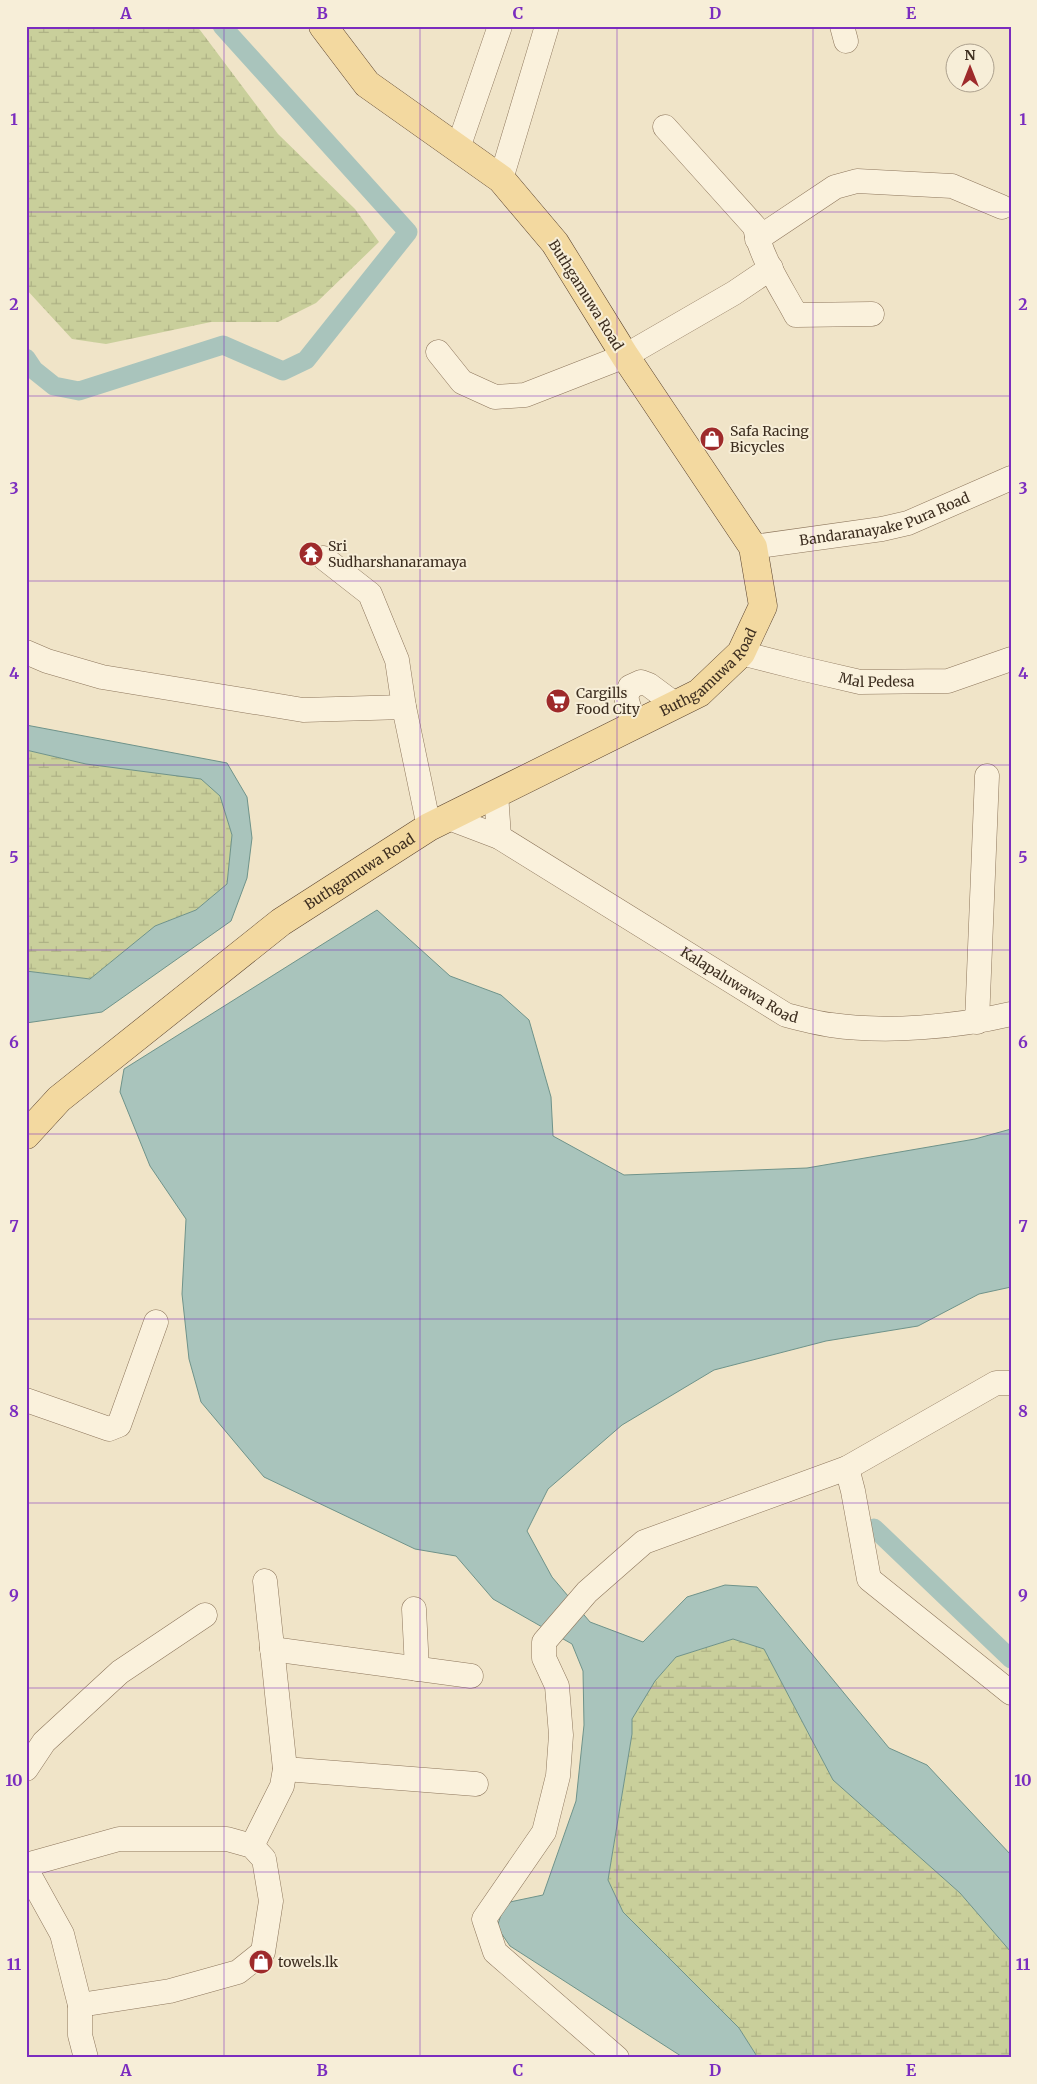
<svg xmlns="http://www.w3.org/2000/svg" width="1037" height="2084" font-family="Merriweather,serif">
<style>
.wetland{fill:url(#wetland-marsh)}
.water{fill:#a9c4bc;stroke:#6f938a}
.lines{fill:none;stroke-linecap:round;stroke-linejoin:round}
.canal{stroke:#a9c4bc;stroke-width:19}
.minor-casing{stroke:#8d765c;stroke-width:25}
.major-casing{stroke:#5b4430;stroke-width:29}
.minor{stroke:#faf1dc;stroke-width:24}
.major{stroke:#f3d9a0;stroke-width:28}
.grid{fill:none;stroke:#7b2cbf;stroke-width:1;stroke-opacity:0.55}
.labels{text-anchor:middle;stroke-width:4;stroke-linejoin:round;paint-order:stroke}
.street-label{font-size:14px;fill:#3d2e20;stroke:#f7eed8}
.poi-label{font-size:14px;fill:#3d2e20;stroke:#f7eed8;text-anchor:start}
.neatline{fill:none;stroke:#7b2cbf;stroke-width:2}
.grid-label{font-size:16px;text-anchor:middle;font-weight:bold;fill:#7b2cbf}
</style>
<defs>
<pattern id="wetland-marsh" width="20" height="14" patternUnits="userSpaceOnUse" patternTransform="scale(1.25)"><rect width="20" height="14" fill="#c9cf9b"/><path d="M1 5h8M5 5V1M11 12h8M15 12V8" fill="none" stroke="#aeb285"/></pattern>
</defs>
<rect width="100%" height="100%" fill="#f0e4c8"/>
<g class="wetland">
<path d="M26,26h171l81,108 77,75 24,33 -63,61 -38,19h-67l-105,22 -34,-5 -46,-50z"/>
<path d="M26,750l60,14 115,14 19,18 12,39 -5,49 -31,26 -41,16 -65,53 -64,-8z"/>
<path d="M733,1639l31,10 69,131 127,113 51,59v106h-253l-19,-30 -116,-116 -15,-32 24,-146v-15l23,-38 21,-24z"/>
</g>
<g class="water">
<path d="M26,725l201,38 20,34 5,41 -5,40 -16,43 -129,91 -76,11v-52l64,8 65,-53 41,-16 31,-26 5,-49 -12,-39 -19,-17 -115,-15 -60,-14z"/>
<path d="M377,910l73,66 51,19 28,25 22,77 2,39 71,39 183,-7 168,-29 36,-10v158l-32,7 -61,32 -92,15 -112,29 -92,55 -74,64 -21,42 25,46 38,45 53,20 44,-45 38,-12 32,2 132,161 38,17 84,90v97l-51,-59 -127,-113 -69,-131 -31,-10 -57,18 -21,24 -23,38v15l-24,146 15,32 116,116 19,30h-74l-174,-112 -13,-19 8,-24 38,-8 33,-94 8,-76 -1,-54 -11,-27 -79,-45 -37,-43 -41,-7 -151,-72 -63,-75 -12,-43 -7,-65 4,-75 -36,-53 -30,-74 4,-23z"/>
</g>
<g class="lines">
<g class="canal">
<path d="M26,358l8,12 20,16 25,5 144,-46 60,26 23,-11 102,-128 -186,-206"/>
<path d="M874,1528l137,131"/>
</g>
<defs>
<g id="minor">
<path d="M842,26l4,15"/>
<path d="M665,127l90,100c6,31 26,60 41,88l76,-1"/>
<path d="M458,148l42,-122"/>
<path d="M501,179l46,-153"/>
<path d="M757,239l78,-52 22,-6 95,5 50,21"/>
<path d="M438,352l24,30 33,15 30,-2 100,-39 109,-63 37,-25"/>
<path id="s1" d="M753,547l129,-18 26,-6 103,-45"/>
<path d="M324,558l46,36 27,66 7,47 25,120"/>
<path d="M26,652l21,9 55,16 201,33 101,-3"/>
<path id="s2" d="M741,653l63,16 56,13 88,-1 63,-22"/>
<path d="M634,725l-8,-28 4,-10 11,-5 8,3 27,20"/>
<path d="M496,793l3,44"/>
<path id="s3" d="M449,818l50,19 287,178c15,4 30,8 45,10 56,8 125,2 180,-11"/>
<path d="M977,1022l10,-246"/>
<path d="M26,1400l83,29 10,-4 37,-103"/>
<path d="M847,1468l6,23 16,88 142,114"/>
<path d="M414,1609l3,60"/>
<path d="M272,1649l199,27"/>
<path d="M26,1769l18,-27 76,-70 85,-57"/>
<path d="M285,1769l191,15"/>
<path d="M252,1846l30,-60 3,-17 -20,-188"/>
<path d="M26,1865l93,-26h108l25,7 12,13 7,42 -8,51 -25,20 -68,19 -90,14"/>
<path d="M26,1869l36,65 18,71v30l6,23"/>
<path d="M617,2058l-122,-106 -11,-33 60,-87 14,-56 3,-41 -4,-49 -13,-28v-16l43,-50 57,-50 203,-74 149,-85h15"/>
</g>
<g id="major">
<path id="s4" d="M26,1135l33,-36 222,-177 148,-95 270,-134 42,-40 22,-47 -10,-59 -128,-191 -70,-113 -54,-64 -134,-95 -44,-58"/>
</g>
</defs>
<use href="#minor" class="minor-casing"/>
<use href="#major" class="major-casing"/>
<use href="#minor" class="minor"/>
<use href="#major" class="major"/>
</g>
<path class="grid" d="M224,26v2032M420,26v2032M617,26v2032M813,26v2032M26,212h985M26,396h985M26,581h985M26,765h985M26,950h985M26,1134h985M26,1319h985M26,1503h985M26,1688h985M26,1872h985"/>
<defs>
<symbol id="shop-disc" viewBox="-11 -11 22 22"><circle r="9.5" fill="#9e2a2b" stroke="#f7eed8"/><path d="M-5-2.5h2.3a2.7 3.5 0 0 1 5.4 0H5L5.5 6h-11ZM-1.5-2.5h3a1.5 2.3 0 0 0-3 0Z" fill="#fff"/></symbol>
<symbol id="temple-disc" viewBox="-11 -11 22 22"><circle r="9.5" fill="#9e2a2b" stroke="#f7eed8"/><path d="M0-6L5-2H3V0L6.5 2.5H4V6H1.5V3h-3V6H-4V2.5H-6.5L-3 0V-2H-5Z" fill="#fff"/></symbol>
<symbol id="supermarket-disc" viewBox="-11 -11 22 22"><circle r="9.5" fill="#9e2a2b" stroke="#f7eed8"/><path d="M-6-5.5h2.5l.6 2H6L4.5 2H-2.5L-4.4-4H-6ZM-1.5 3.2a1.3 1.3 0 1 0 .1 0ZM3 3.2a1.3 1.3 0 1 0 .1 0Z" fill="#fff"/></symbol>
</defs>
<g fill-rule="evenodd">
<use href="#shop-disc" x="698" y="425" width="28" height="28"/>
<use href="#temple-disc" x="297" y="540" width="28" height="28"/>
<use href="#supermarket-disc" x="544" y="687" width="28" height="28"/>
<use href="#shop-disc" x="247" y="1948" width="28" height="28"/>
</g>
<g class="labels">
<g class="street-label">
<text transform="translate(586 295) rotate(58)" y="5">Buthgamuwa Road</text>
<text dy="5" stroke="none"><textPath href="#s1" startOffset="135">Bandaranayake Pura Road</textPath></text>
<text dy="5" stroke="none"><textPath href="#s4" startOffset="831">Buthgamuwa Road</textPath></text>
<text dy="5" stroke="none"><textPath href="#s2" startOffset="139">Mal Pedesa</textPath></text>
<text dy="5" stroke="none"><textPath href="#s4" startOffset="426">Buthgamuwa Road</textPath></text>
<text dy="5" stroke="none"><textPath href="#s3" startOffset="336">Kalapaluwawa Road</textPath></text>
</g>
<g class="poi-label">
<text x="730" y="436">Safa Racing<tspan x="730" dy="16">Bicycles</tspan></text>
<text x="328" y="551">Sri<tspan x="328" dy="16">Sudharshanaramaya</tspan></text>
<text x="576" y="698">Cargills<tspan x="576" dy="16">Food City</tspan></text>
<text x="278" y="1967">towels.lk</text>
</g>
</g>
<rect width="1037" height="2084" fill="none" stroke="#f7eed8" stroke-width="55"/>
<g transform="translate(970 68)"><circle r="24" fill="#f7eed8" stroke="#ada18e"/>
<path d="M0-4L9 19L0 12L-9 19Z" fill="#9e2a2b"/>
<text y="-8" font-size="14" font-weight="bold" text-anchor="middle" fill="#3d2e20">N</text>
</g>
<rect x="28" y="28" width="982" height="2028" class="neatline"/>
<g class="grid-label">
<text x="126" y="19">A</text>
<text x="322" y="19">B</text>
<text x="518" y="19">C</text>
<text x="715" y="19">D</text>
<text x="911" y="19">E</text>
<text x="14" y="125">1</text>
<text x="1023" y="125">1</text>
<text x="14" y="310">2</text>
<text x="1023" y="310">2</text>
<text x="14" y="494">3</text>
<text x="1023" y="494">3</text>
<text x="14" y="679">4</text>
<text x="1023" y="679">4</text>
<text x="14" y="863">5</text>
<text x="1023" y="863">5</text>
<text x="14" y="1048">6</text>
<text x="1023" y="1048">6</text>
<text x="14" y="1232">7</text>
<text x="1023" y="1232">7</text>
<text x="14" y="1417">8</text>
<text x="1023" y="1417">8</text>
<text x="14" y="1601">9</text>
<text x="1023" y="1601">9</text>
<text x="14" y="1786">10</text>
<text x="1023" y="1786">10</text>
<text x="14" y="1970">11</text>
<text x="1023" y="1970">11</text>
<text x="126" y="2076">A</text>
<text x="322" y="2076">B</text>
<text x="518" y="2076">C</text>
<text x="715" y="2076">D</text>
<text x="911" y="2076">E</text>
</g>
</svg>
